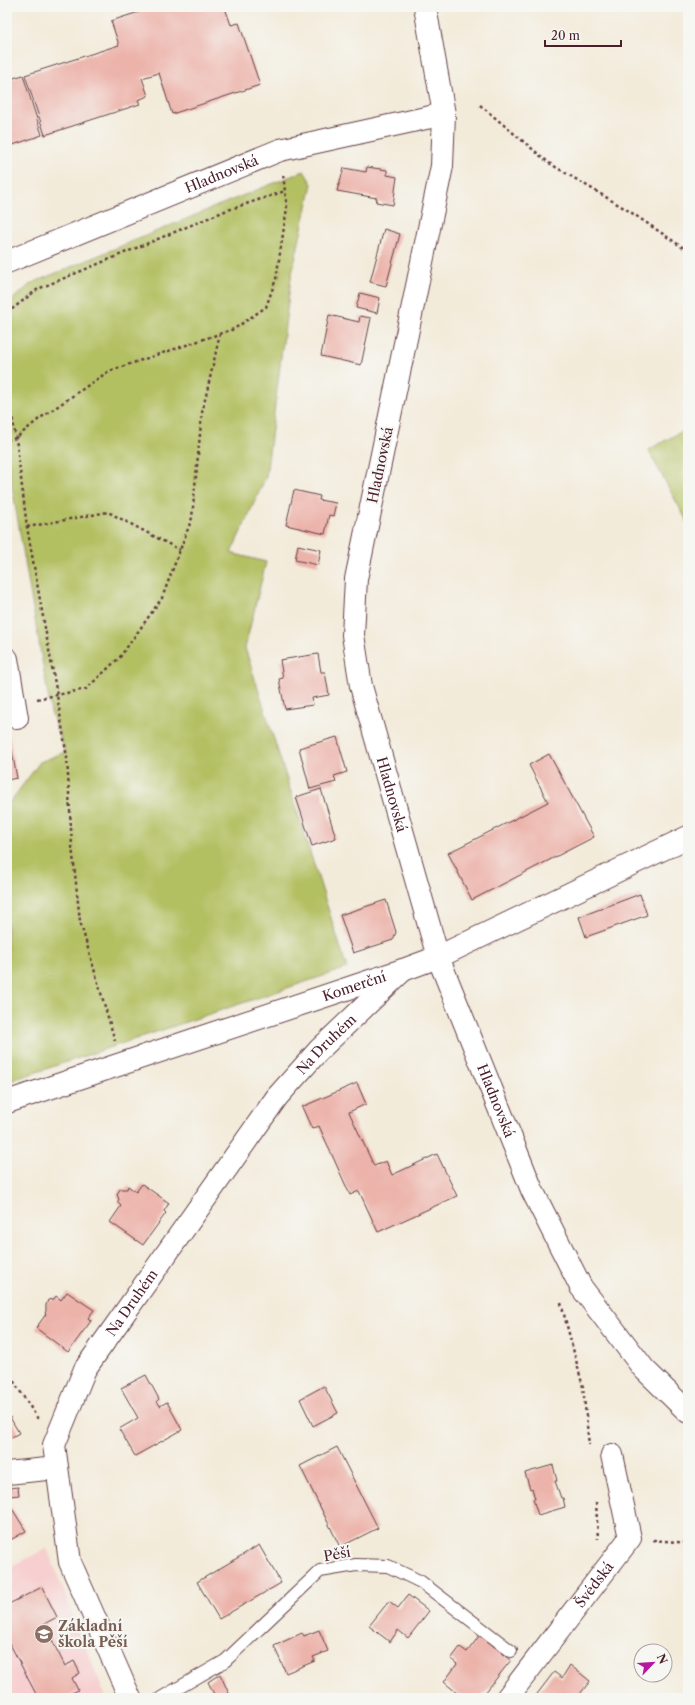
<svg xmlns="http://www.w3.org/2000/svg" width="695" height="1705" font-family="'Libre Caslon Text',serif">
<style>
.built{fill:#f7cfd0}
.green{fill:#b3c062;stroke:#7e7046}
.building{fill:#ecb3aa}
.lines{fill:none;stroke-linecap:round;stroke-linejoin:round}
.service-casing{stroke:#633e45;stroke-width:14}
.minor-casing{stroke:#633e45;stroke-width:24}
.path{stroke:#633e45;stroke-width:2.5;stroke-dasharray:3 3;stroke-linecap:butt}
.service{stroke:#fff;stroke-width:12}
.minor{stroke:#fff;stroke-width:22}
.labels{text-anchor:middle;stroke-width:4;stroke-linejoin:round;paint-order:stroke}
.street-label{font-size:14px;fill:#4a1f2b;stroke:#f6f6f2}
.education-label{font-size:14px;font-weight:bold;fill:#785e54;stroke:#f6f6f2;text-anchor:start}
</style>
<rect width="100%" height="100%" fill="#f6f6f2"/>
<filter id="ink" filterUnits="userSpaceOnUse"><feTurbulence type="fractalNoise" baseFrequency=".025" numOctaves="2"/><feDisplacementMap in="SourceGraphic" scale="8" xChannelSelector="R" yChannelSelector="G"/><feConvolveMatrix kernelMatrix="1 2 1 2 8 2 1 2 1" color-interpolation-filters="sRGB"/></filter>
<filter id="wash" filterUnits="userSpaceOnUse"><feTurbulence type="fractalNoise" baseFrequency=".012" numOctaves="4" result="noise"/><feDisplacementMap in="SourceGraphic" scale="16" xChannelSelector="R" yChannelSelector="G"/><feGaussianBlur stdDeviation="0.9" result="paint"/><feColorMatrix in="noise" values="0 0 0 0 0 0 0 0 0 0 0 0 0 0 0 0 0 1.4 0 .05"/><feComposite in="paint" operator="in"/></filter>
<g filter="url(#wash)">
<rect width="100%" height="100%" fill="#f3ebda"/>
<path class="built" d="M47,1548l59,150h-99v-129z"/>
<g class="green">
<path d="M304,171l8,13 -21,94 -25,199 -35,76 35,9 -21,86 102,320 -340,114v-276l33,-44 25,-10 -14,-40 -44,-254v-154l25,-21 190,-79z"/>
<path d="M688,428v95l-40,-73z"/>
</g>
<g id="blocks">
<g class="building">
<path d="M154,7h65l1,3 5,-2 6,17 8,-2 21,62 -88,29 -13,-41 -17,5 6,18 -10,4 2,4 -95,31 -20,-60 94,-30 -8,-24z"/>
<path d="M23,75l19,60 -35,12v-67z"/>
<path d="M367,167l20,3v5l10,2 -4,28 -17,-3 1,-4 -40,-7 7,-23 22,4z"/>
<path d="M384,229l16,5 -14,52 -16,-4z"/>
<path d="M360,293l20,5 -3,15 -21,-5z"/>
<path d="M329,315l30,7 1,-6 11,2 -10,47 -40,-9z"/>
<path d="M294,490l26,6 -1,4 17,3 -3,13 -4,-1 -4,19 -39,-9z"/>
<path d="M298,545l23,5 -3,15 -23,-5z"/>
<path d="M318,654l3,18h4l4,23 -17,3 1,7 -28,4 -6,-30 4,-1 -3,-18z"/>
<path d="M7,725l10,53 -10,2z"/>
<path d="M337,737l10,35 -13,4 2,6 -26,7 -11,-41z"/>
<path d="M549,754l45,83 -122,63 -24,-47 100,-51 -19,-37z"/>
<path d="M321,789l15,49 -24,8 -16,-49z"/>
<path d="M640,894l7,21 -61,22 -7,-20z"/>
<path d="M386,900l10,32 -3,8 -40,13 -13,-38z"/>
<path d="M357,1083l9,21 -17,8 25,54 12,-5 6,14 45,-21 20,42 -79,36 -19,-41 -9,4 -31,-69 -7,3 -10,-22z"/>
<path d="M142,1184l27,19 -5,8 2,2 -23,32 -33,-23 11,-16 -4,-4 2,-2 -2,-6 3,-5h7l1,-3 8,6z"/>
<path d="M67,1292l27,18 -6,8 3,3 -23,31 -32,-24 10,-14 -1,-1 1,-2v-6l2,-5 6,-1 2,-3 5,4z"/>
<path d="M146,1375l13,24 -2,2 3,5 7,-4 15,28 -47,26 -16,-27 19,-11 -17,-30z"/>
<path d="M324,1386l14,27 -25,13 -13,-27z"/>
<path d="M7,1412l12,21 -12,7z"/>
<path d="M337,1447l41,81 -38,19 -40,-81z"/>
<path d="M553,1465l4,16h-2l6,17h2l2,9 -27,8 -5,-16h2l-3,-11 -2,1 -5,-16z"/>
<path d="M18,1487l1,8 -9,1 -1,-8z"/>
<path d="M11,1507l15,24 -19,11v-33z"/>
<path d="M259,1545l22,38 -62,36 -22,-37z"/>
<path d="M42,1587l15,30 -13,7 21,42 9,-5 6,12 -8,5 6,12 -16,8h-24l-28,-54 -3,1v-40z"/>
<path d="M408,1595l21,16 -21,27 -10,-8 -8,12 -21,-16 20,-25 9,7z"/>
<path d="M319,1630l9,21 -15,6 2,4 -29,12 -12,-27 28,-13 2,3z"/>
<path d="M480,1635l31,25 -30,38h-18l-19,-16 13,-18 -6,-5 9,-12 7,5z"/>
<path d="M570,1665l20,16 -13,17h-43l20,-26 8,6z"/>
<path d="M220,1674l11,24h-15l-8,-16z"/>
</g>
</g>
</g>
<g filter="url(#ink)">
<use href="#blocks" fill-opacity="0" stroke="#633e45" stroke-width="1"/>
<g class="lines">
<defs>
<path id="service" d="M161,1698l64,-37 95,-90 36,-6 32,1 33,16 90,69"/>
<g id="minor">
<path id="s1" d="M425,7l19,107 -2,52 -86,413 -3,56 8,51 77,271 94,233 49,97 63,82 44,43"/>
<path id="s2" d="M7,262l273,-112 164,-36"/>
<path d="M7,659l10,59"/>
<path id="s3" d="M7,1102l396,-132 35,-13 250,-120"/>
<path d="M7,1473l50,-5"/>
<path id="s4" d="M130,1698l-60,-136 -16,-117 31,-76 192,-272 42,-47 84,-80"/>
<path id="s5" d="M507,1698l123,-160 -18,-83"/>
</g>
</defs>
<use href="#service" class="service-casing"/>
<use href="#minor" class="minor-casing"/>
<g class="path">
<path d="M480,105l69,58 80,48 59,40"/>
<path d="M7,313l31,-24 187,-78 60,-20"/>
<path d="M7,389l9,49 11,89 30,168 10,63 5,88 8,75 35,120"/>
<path d="M7,440l9,-2 23,-19 70,-48 125,-42 32,-22 10,-28 11,-71 -4,-34"/>
<path d="M27,527l81,-15 72,38"/>
<path d="M37,699l49,-10 34,-32 42,-59 30,-80 10,-105 18,-79"/>
<path d="M561,1303l22,84 6,58"/>
<path d="M7,1371l31,48"/>
<path d="M596,1502l2,37"/>
<path d="M653,1540l35,3"/>
</g>
<use href="#service" class="service"/>
<use href="#minor" class="minor"/>
</g>
</g>
<defs>
<symbol id="school-disc" viewBox="-11 -11 22 22"><circle r="9.5" fill="#8d6e63" stroke="#f6f6f2"/><path d="M0-5L7-2L0 1L-7-2ZM-4 1L0 2.5L4 1V4Q0 6-4 4Z" fill="#fff"/></symbol>
</defs>
<g fill-rule="evenodd">
<use href="#school-disc" x="33" y="1623" width="22" height="22"/>
</g>
<g class="labels">
<g class="street-label">
<text dy="5" stroke="none"><textPath href="#s2" startOffset="232">Hladnovská</textPath></text>
<text transform="translate(380 465) rotate(-78)" y="5">Hladnovská</text>
<text dy="5" stroke="none"><textPath href="#s1" startOffset="803">Hladnovská</textPath></text>
<text dy="5" stroke="none"><textPath href="#s3" startOffset="366">Komerční</textPath></text>
<text dy="5" stroke="none"><textPath href="#s4" startOffset="754">Na Druhém</textPath></text>
<text dy="5" stroke="none"><textPath href="#s1" startOffset="1127">Hladnovská</textPath></text>
<text dy="5" stroke="none"><textPath href="#s4" startOffset="430">Na Druhém</textPath></text>
<text transform="translate(337 1554) rotate(-10)" y="5">Pěší</text>
<text dy="5" stroke="none"><textPath href="#s5" startOffset="143">Švédská</textPath></text>
</g>
<g class="education-label">
<text x="58" y="1631">Základní<tspan x="58" dy="16">škola Pěší</tspan></text>
</g>
</g>
<rect width="695" height="1705" fill="none" stroke="#f6f6f2" stroke-width="24"/>
<g transform="translate(653 1663) rotate(65)"><circle r="19" fill="#f6f6f2" stroke="#b1a0a2"/>
<path d="M0-3L7 15L0 10L-7 15Z" fill="#b5179e"/>
<text y="-6" font-size="11" font-weight="bold" text-anchor="middle" fill="#4a1f2b">N</text>
</g>
<path d="M545 40v6h76v-6" fill="none" stroke="#4a1f2b" stroke-width="2"/>
<text x="551" y="40" font-size="12" fill="#4a1f2b" stroke="#f6f6f2" stroke-width="3" paint-order="stroke">20 m</text>
</svg>
